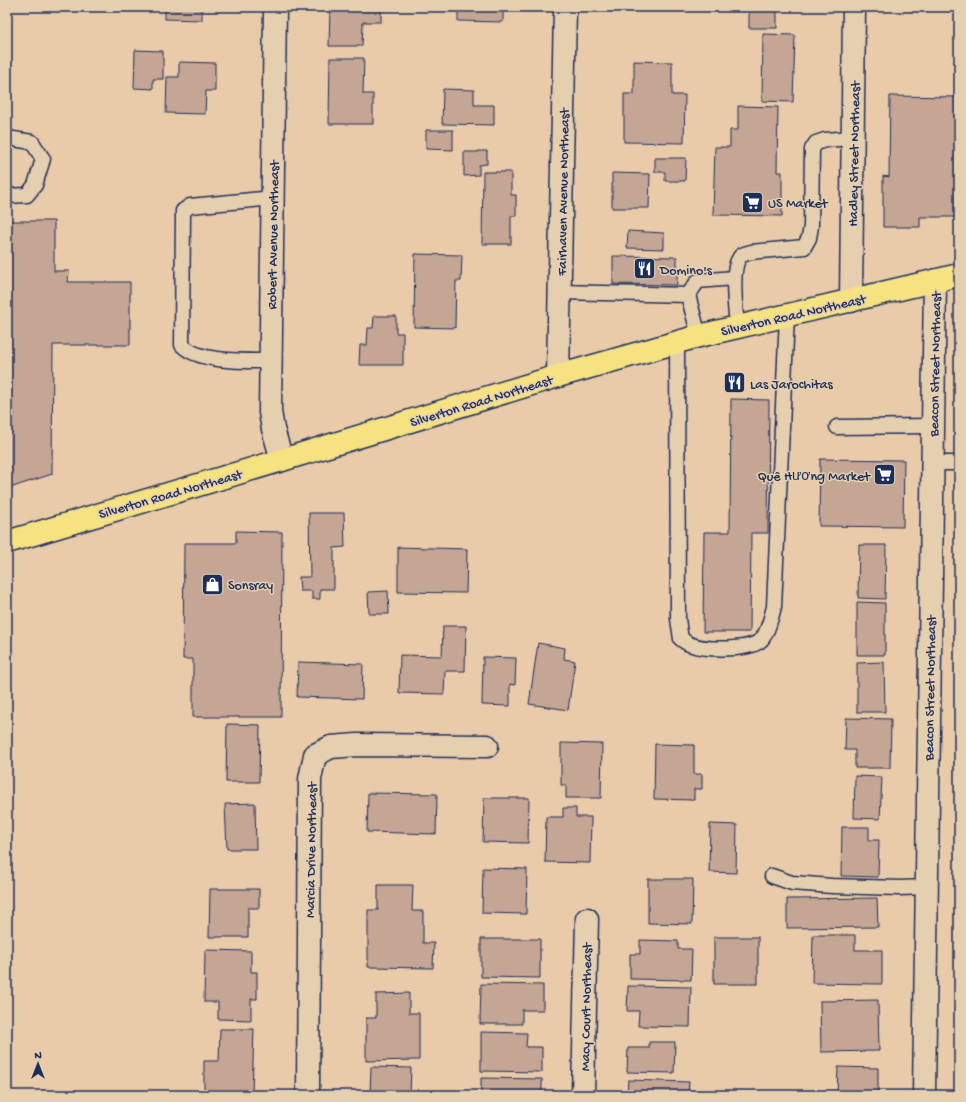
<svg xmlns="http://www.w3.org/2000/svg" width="966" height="1102" font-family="'Gochi Hand',sans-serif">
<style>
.building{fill:#c5a593;stroke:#1b2f5e}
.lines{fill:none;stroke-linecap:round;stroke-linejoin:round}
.lane-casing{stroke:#1b2f5e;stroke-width:17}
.street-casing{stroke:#1b2f5e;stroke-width:25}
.primary-casing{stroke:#1b2f5e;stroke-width:25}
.lane{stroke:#e6cfaf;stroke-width:14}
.street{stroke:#e6cfaf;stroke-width:22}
.primary{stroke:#f6e281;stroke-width:22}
.labels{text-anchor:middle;stroke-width:3;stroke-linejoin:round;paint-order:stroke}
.street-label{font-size:14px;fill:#1b2f5e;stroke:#e6cfaf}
.poi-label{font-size:14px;fill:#1b2f5e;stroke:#e6cfaf;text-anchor:start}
</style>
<rect width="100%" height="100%" fill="#e9cbaa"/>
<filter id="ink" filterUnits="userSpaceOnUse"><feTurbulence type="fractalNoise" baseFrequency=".025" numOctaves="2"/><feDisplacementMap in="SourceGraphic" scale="8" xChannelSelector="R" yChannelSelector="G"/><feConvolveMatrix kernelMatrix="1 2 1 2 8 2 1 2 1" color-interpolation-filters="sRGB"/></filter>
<g filter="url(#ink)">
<g class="building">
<path d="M165,7h37v13l-37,-1z"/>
<path d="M330,7h51v15h-18l-1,24h-33z"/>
<path d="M458,7h45v15l-45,-1z"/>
<path d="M761,7h16v21h-28v-18h12z"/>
<rect x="904" y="7" width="53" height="3"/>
<path d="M763,34l32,1 -2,67 -31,-1z"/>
<path d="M135,50l28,1v28h-10v10l-19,-1z"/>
<path d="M330,58h34l-1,36h10v30h-44z"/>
<path d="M634,61l38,1v33h13l-1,48 -60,-1v-48h10z"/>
<path d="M179,62l36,1v28h-9l-1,23 -39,-1 1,-36h12z"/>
<path d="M443,89l31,1v15h20v20l-52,-1z"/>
<path d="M890,96l69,1v120h-39v10h-37v-51l6,1z"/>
<path d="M738,106l40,1 -1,65h5v44l-69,-1 2,-68h15v-17h8z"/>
<path d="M426,130h27v20l-27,-1z"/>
<path d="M478,151h9v13l-8,1v10l-15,1v-24h14z"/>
<path d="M655,158h31l-1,23h-20v-9h-10z"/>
<path d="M483,172h28v23h5v21h-5v28h-29z"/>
<path d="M612,173l38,1 -1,34h-37z"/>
<path d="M7,221h47v50h15l-1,11h62v63h-77l-1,129 -45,15z"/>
<path d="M628,231l36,2v16l-37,-1z"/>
<path d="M415,254l47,1 -1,26h-5l-1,47 -41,-1z"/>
<path d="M613,256l64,1v28l-64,-1z"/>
<path d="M374,316h22v17h7v32h-44l1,-20h7l1,-17h5z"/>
<path d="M731,399l38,1 -1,133h-17l-1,99h-47l1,-100h26z"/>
<path d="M820,459l84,1 -1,67 -84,-1z"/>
<path d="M309,513h35l1,34 -11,1v41h-14v10h-8v-8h-12l-1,-14h11z"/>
<path d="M236,531l46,1 -1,185h-88v-58h-10l1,-116h52z"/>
<path d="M859,545h27l-1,54 -27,-1z"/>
<path d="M398,547l69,2 -1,44 -68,-1z"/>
<path d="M388,591l1,23h-20l-1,-22z"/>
<path d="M857,602l28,1v52h-28z"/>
<path d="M443,626h23l-1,45h-20l-1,23 -45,-1 1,-38 42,1z"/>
<path d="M538,643l27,5 -1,11 11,2 -7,49 -39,-6z"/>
<path d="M483,657l33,1 -1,27 -5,-1v22l-28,-1z"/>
<path d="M298,662l65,2 -1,35 -65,-2z"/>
<path d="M884,662l1,50h-28v-49z"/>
<path d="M846,718l45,1 -1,49h-35v-18h-10z"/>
<path d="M227,724l33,1 -1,57h-33z"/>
<path d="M561,743l41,1 -1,54h-35v-13h-5z"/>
<path d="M655,744l39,1v29h8v15h-8v11l-40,-1z"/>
<path d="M855,776l27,1 -2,42 -26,-1z"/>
<path d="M368,793l69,1 -1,40 -69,-2z"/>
<path d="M484,798h45l-1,45 -45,-1z"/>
<path d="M255,803l1,46h-29l-2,-45z"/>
<path d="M563,808h13v9h15l-1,46 -45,-1 1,-45h17z"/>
<path d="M710,824l27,1 -1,48 -27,-1z"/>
<path d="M842,827h27v13h10l-1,37 -37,-1z"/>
<path d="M483,868l44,1 -1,45 -44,-1z"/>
<path d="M648,879h45l-1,45 -44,-1z"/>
<path d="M378,885h35l-1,26h11v32h11l-1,25 -65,-1v-57h10z"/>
<path d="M210,889h49v19h-11v29h-39z"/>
<path d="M877,898l1,29 -91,1v-29z"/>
<path d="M813,935h42v15h27v34l-70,-1z"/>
<rect x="714" y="937" width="44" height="47"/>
<path d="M481,939h59v39l-59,-1z"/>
<path d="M640,940l38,1v8h14l-1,31 -61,-1v-25h10z"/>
<path d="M205,950l46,1v21h6v27h-6v21l-33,-1v-17h-14z"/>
<path d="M481,984l62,1v25h-21v14h-42z"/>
<path d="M628,986l63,1 -1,40 -52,-1 1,-15h-12z"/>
<path d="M409,993v20h10v47l-53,1v-43h10v-24z"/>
<path d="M878,1000l1,51 -58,1 -1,-51z"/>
<path d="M220,1029h34l-2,66h-48v-34h15z"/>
<path d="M481,1032l46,1 -1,14h16v25l-61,-1z"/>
<path d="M649,1042h26l-1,31 -47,-1 1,-24h21z"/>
<path d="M371,1067l40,1 -1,27h-40z"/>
<path d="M838,1067l40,1v27h-41z"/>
<path d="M481,1078l61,1v16h-61z"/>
<path d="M628,1080l61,2 -1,13h-61z"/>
</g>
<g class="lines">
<defs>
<g id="lane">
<path d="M7,138l25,4 11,17 -8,26 -8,10 -20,1"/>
<path d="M560,292l128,3 11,41"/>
<path d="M688,295l10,-14 36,-3"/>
<path d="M737,327c-1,-15 -8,-62 5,-72 2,-1 6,-2 9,-3l53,-5 5,-9 2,-12 1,-77 4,-6 9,-3 28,-2"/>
<path d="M677,342l1,277 3,20c3,2 7,5 11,6 14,5 60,6 70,-6 7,-9 9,-22 12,-32l13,-291"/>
<path d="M271,361c-24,0 -72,2 -89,-16l1,-134 7,-5 83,-8"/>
<path d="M837,427l96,-1"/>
<path d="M932,463h27"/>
<path d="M772,876l20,7 40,3 68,2 27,-1"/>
</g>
<g id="street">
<path d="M275,7l-5,405 3,17 9,31"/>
<path d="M851,301l3,-294"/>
<path d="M558,376l7,-369"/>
<path d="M308,1095l2,-316 5,-24 16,-8 26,-2 130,1"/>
<path d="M583,1095l4,-176"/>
<path d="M924,1095l11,-814"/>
</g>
<path id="primary" d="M7,542l275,-82 276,-84 141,-40 260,-61"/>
</defs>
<use href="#lane" class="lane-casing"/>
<use href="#street" class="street-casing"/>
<use href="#primary" class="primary-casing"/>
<use href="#lane" class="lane"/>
<use href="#street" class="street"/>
<use href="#primary" class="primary"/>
</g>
</g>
<defs>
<symbol id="supermarket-square" viewBox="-11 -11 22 22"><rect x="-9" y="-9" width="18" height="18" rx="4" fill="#1b2f5e" stroke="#e6cfaf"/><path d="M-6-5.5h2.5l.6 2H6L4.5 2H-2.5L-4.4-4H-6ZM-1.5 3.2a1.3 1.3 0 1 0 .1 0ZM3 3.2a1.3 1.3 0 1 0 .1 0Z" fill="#fff"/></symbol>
<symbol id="restaurant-square" viewBox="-11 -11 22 22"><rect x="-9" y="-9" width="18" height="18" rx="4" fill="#1b2f5e" stroke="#e6cfaf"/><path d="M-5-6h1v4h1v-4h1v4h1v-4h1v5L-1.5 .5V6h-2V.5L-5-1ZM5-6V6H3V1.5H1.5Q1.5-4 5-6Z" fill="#fff"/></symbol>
<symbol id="shop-square" viewBox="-11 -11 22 22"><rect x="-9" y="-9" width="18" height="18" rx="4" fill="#1b2f5e" stroke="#e6cfaf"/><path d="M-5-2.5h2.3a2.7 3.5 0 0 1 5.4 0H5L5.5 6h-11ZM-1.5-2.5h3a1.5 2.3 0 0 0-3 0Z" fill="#fff"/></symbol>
</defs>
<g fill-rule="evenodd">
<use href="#supermarket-square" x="740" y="190" width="25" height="25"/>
<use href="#restaurant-square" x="632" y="256" width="25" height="25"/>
<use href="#restaurant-square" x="722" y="370" width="25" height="25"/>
<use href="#supermarket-square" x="872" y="462" width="25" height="25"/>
<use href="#shop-square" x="200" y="572" width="25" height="25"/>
</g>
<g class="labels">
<g class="street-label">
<text transform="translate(853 154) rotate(-89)" y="5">Hadley Street Northeast</text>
<text transform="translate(562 192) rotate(-89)" y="5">Fairhaven Avenue Northeast</text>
<text transform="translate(272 235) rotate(-89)" y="5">Robert Avenue Northeast</text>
<text transform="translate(793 314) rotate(-13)" y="5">Silverton Road Northeast</text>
<text transform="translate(934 364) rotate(-89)" y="5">Beacon Street Northeast</text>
<text transform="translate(481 400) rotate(-17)" y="5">Silverton Road Northeast</text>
<text transform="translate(170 493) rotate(-16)" y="5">Silverton Road Northeast</text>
<text transform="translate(929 688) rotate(-89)" y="5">Beacon Street Northeast</text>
<text transform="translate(310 850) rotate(-89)" y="5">Marcia Drive Northeast</text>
<text transform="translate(585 1007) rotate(-89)" y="5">Macy Court Northeast</text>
</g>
<g class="poi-label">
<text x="768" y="207">US Market</text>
<text x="660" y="274">Domino's</text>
<text x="750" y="388">Las Jarochitas</text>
<text x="870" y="480" text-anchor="end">Quê Hương Market</text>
<text x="228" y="589">Sonsray</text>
</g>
</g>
<rect width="966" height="1102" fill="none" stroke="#e6cfaf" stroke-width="24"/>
<rect x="12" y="12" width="942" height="1078" fill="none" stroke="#1b2f5e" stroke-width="1.5" filter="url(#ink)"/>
<g transform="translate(38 1064)" stroke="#e6cfaf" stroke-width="3" paint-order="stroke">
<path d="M0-3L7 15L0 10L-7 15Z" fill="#1b2f5e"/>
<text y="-6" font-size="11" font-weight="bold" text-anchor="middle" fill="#1b2f5e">N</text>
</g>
</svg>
